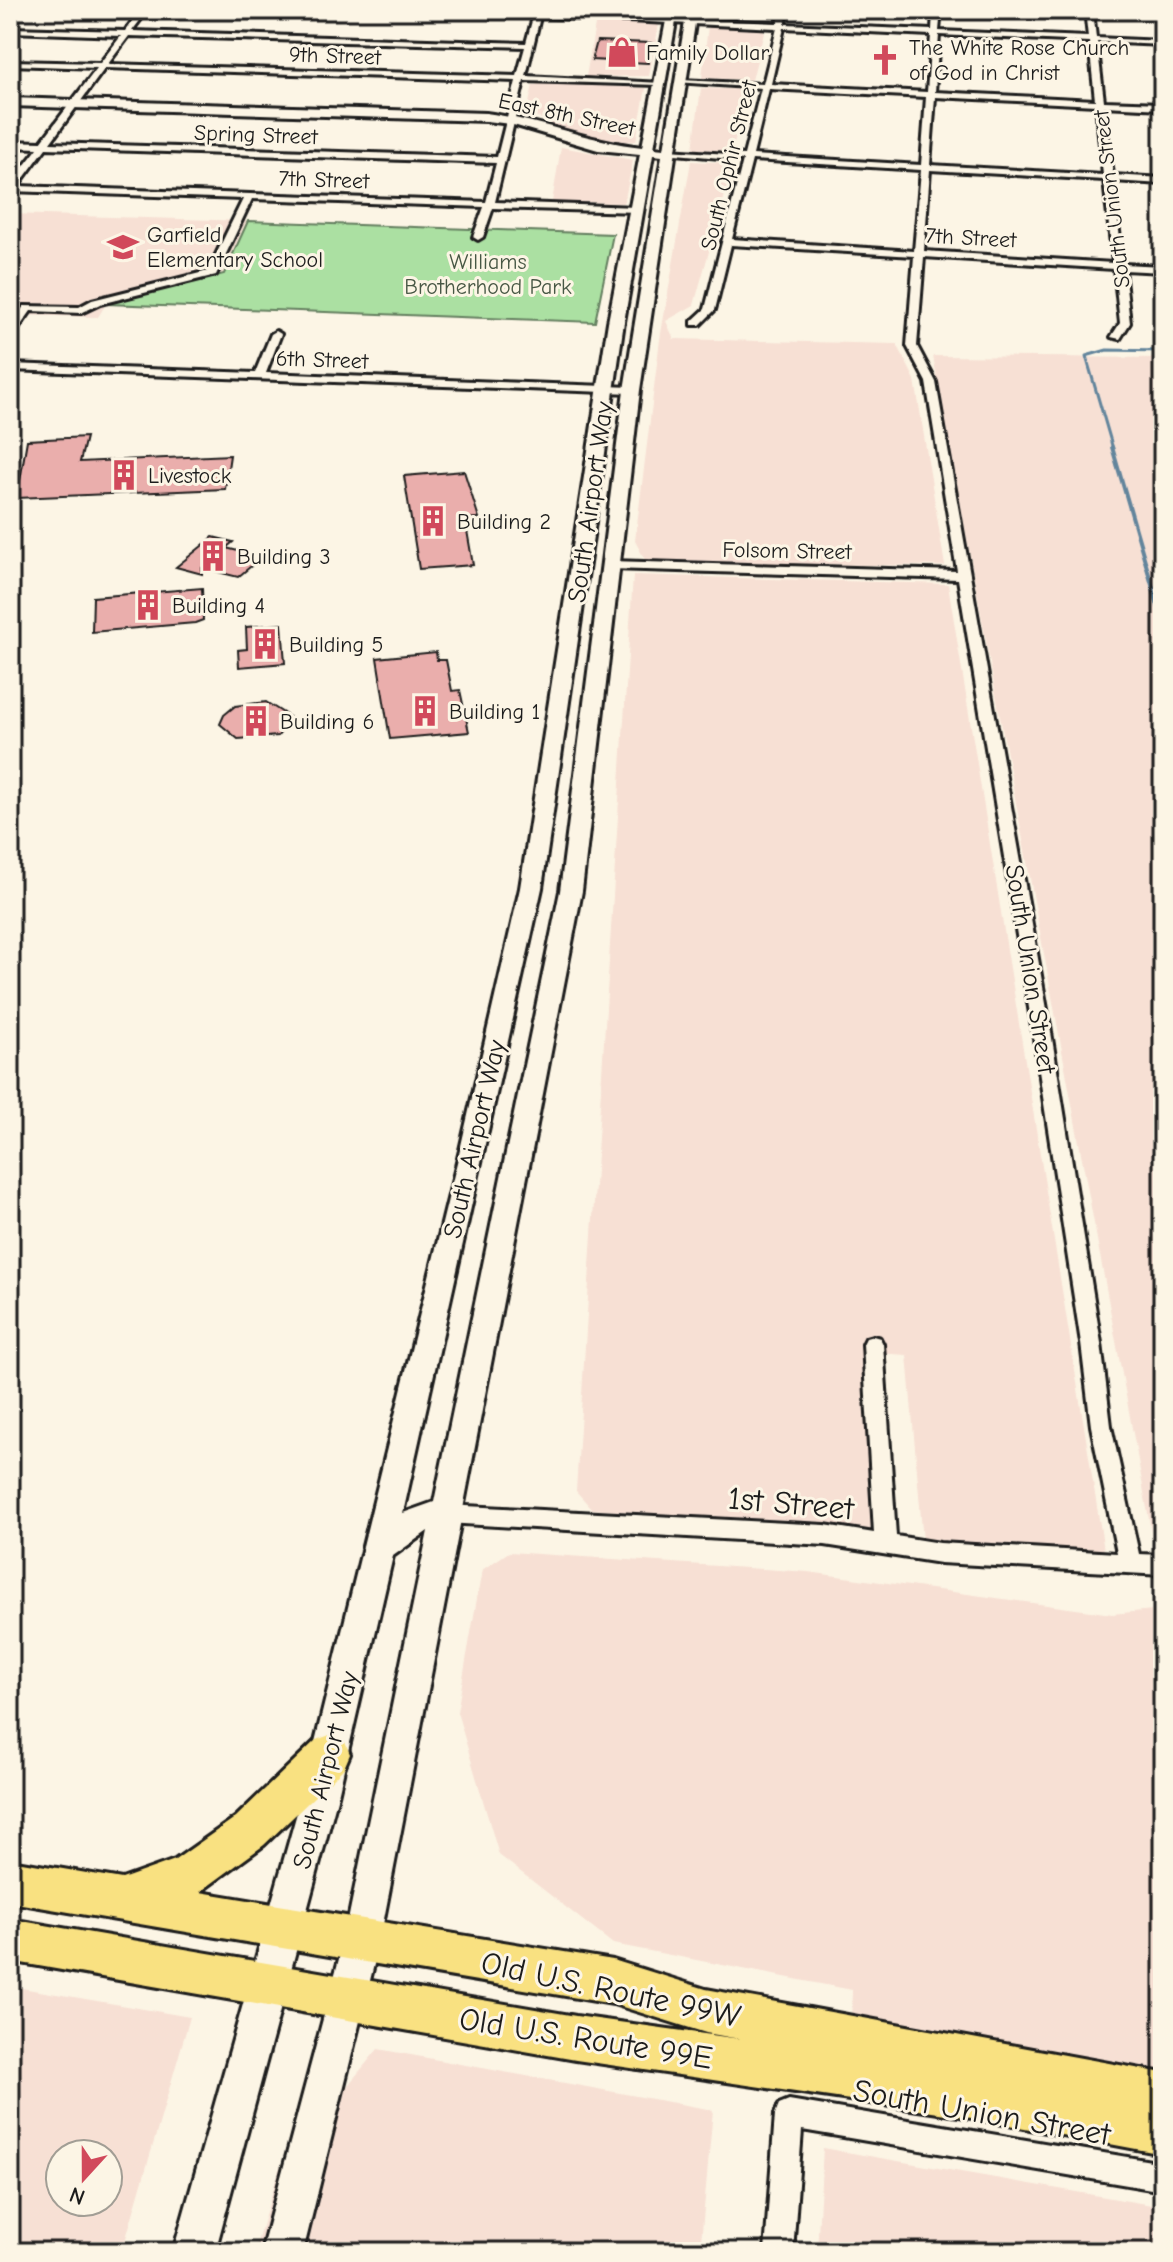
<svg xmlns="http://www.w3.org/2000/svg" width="1173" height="2262" font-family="'Comic Neue',sans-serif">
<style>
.built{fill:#f7e0d4;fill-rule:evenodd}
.green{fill:#abe0a2;stroke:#647e5f;stroke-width:2}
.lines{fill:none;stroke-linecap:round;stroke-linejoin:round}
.stream-far1{stroke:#63859c;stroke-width:3}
.stream{stroke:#63859c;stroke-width:4}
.building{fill:#eaaeac;stroke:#1c1c1c;stroke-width:2}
.street-casing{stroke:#1c1c1c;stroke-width:6}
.secondary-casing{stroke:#1c1c1c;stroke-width:6}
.primary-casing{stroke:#1c1c1c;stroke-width:6}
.street{fill:#fcf5e5;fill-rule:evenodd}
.secondary{fill:#fcf5e5;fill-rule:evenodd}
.primary{fill:#f9e181;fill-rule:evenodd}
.labels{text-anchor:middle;stroke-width:6;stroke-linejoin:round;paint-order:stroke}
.far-poi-label{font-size:22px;fill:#1c1c1c;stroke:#fcf5e5;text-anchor:start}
.far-street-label{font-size:22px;fill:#1c1c1c;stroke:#fcf5e5}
.far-park-label{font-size:22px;fill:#475744;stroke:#fcf5e5}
.street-label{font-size:26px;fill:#1c1c1c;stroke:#fcf5e5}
.near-street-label{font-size:32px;fill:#1c1c1c;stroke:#fcf5e5}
</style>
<rect width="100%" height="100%" fill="#fcf5e5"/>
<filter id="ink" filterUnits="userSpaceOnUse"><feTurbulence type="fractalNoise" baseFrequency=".0125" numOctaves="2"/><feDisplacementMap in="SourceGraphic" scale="16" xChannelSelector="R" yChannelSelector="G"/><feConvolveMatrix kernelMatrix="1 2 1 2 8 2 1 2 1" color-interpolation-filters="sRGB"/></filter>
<g filter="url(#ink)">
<g class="built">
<path d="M596,19l63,5 -10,52 -63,1z"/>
<path d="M708,26l57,2 -13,52 -50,-2z"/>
<path d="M543,83l103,5 -10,53 -21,1 -51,-12 -37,-18 6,-27z"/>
<path d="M701,88l48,2 -17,61 -39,-2z"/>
<path d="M561,147l72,13 -9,43 -72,-1z"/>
<path d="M691,161l43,2 -40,142 -28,16 8,18 223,5 18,36 30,186 -299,-4 -11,-21 25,-202z"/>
<path d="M10,214l238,7 -24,53 -118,30 -8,13 -88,-2z"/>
<path d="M933,356l230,2v1187l-9,1z"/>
<path d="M633,575l315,9 156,966 -181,-9 -16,-186 -30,-2 11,181 -296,-25 -16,-18z"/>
<path d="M509,1552l299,20 304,42 51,-5v471l-312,-53 1,-37 -239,-46 -114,-89 -42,-143 25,-142z"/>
<path d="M10,1986l180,31 -68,235h-112zM60,2154h48v48h-48z"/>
<path d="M378,2049l335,61 -13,142h-446l26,-85z"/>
<path d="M823,2148l340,59v45h-346z"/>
</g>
<path class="green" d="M248,221l365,13 -18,88 -489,-18 118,-30z"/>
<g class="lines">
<path class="stream-far1" d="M1113,449l-27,-93 21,-6 56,1"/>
<path class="stream" d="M1112,447l51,176"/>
</g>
<g class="building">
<path d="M597,41l54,2 -3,20 -56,-3z"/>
<path d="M86,437l-6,25 150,-7 -5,34 -208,9 10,-58z"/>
<path d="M464,471l15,47 -14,1 8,46 -54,4 -15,-93z"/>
<path d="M213,537l20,5 -7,6 36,9 -24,20 -36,-9v6l-26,-7z"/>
<path d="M202,588l1,32 -8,3 -103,9 1,-35z"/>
<path d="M282,624l3,39 -46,4 -1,-17 9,-1 -1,-22z"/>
<path d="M436,652l1,8h9l6,31 8,-1 9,42 -79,7 -13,-81z"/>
<path d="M266,702l25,16 -13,18 -40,3 -18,-15 4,-9 11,-9z"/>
</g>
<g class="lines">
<defs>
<g id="street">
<path d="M140,10h8l-16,21 394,12 7,-26 -101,-7h110l-1,3 237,10 3,-13h8l-4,14 147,6 1,-20h8l-2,21 149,6 -3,-27h8l3,28 67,3v4l-66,-3 7,59 59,2v6l-59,-3 9,69 50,3v6l-50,-3 10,83 40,2v6l-39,-2 6,53 -10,16 -9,-2 9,-14 -6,-54 -190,-12 -7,89 19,36 115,650 50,311 10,83 28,128 24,1v20l-223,-12 -115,-18 -379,-22 -8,-2 -3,-7 3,-7 8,-2 379,20 49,8 -11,-189 3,-6 7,-2 7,2 3,6 13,192 44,7 177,10 -26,-127 -10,-83 -48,-311 -75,-453 -348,-10 -6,-4 6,-4 347,10 -31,-189 -19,-36 7,-90 -183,-11 -16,65 -15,15h-8v-4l13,-12 38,-149 -79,-7 4,-3 76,5 17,-67 -84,-6 4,-2 82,4 14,-56 -237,-11 -14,59 136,7 -4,2 -134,-4 -29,121 142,5 5,3 -2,2 -147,-4 -10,29 -5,3 -5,-3 11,-30 -232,-8 -36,76 -116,29 -19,9 -50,-2 -17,24 -4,1v-10l14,-20 55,1 13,-7 116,-29 35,-72 -233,-8v-7l28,-36 -28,-1v-6l31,1 56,-74 -87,-3v-4l90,2 21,-27 -111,-4v-4l115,3zM784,28l147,7 -4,57 -156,-8zM939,35l150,7 6,58 -160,-8zM129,36l396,11 -8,29 -409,-12zM105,68l411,13 -19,76 -447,-14zM769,89l157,8 -5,68 -168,-10zM935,97l161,8 7,70 -173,-10zM46,148l450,15 -10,39 -468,-16zM752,160l169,10 -7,81 -182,-12zM930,170l174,10 9,83 -189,-12z"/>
<path d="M276,331l5,3 -15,39 366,14 6,3 -6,3 -622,-23v-6l245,9 16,-39z"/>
<path d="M789,2100l374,63v28l-361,-61 -9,122h-28l10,-138 4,-10z"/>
</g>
<path id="secondary" d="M668,10h10l-24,138 10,1 23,-139h10l-57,380 -58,501 -202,1049 -77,312h-42l83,-312 84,-409 -35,25 -55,239 -123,457h-42l129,-457 158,-645 60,-262 88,-566 32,-168 -42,-4 -88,-26 -24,-3 -476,-15v-8l476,15c53,7 102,28 156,34zM653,155l9,1 -38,234 -64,501 -126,611 -31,11 139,-625 82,-566z"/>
<path id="primary" d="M330,1735l14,5 6,14 -6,14 -80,77 -64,47 413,68 93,29 457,84v81l-197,-37 -390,-57 -566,-99v-42l566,97 164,23 -34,-6 -93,-29 -603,-102v-42l112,19 53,-19 61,-43 80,-77z"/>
</defs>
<use href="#street" class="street-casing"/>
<use href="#secondary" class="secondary-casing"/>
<use href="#primary" class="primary-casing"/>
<use href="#street" class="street"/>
<use href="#secondary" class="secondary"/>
<use href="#primary" class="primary"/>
</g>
</g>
<defs>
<symbol id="shop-bare" viewBox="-9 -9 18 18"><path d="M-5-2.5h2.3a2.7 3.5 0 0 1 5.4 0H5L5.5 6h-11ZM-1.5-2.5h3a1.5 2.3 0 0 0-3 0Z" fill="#d1495b" stroke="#fcf5e5" stroke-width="2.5" paint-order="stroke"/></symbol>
<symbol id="church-bare" viewBox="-9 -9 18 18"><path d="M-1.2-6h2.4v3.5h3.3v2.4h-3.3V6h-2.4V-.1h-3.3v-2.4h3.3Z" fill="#d1495b" stroke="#fcf5e5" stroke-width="2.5" paint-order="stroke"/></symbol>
<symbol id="school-bare" viewBox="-9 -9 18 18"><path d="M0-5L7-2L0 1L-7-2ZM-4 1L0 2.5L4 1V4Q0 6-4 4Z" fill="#d1495b" stroke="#fcf5e5" stroke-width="2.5" paint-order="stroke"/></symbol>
<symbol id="building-bare" viewBox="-9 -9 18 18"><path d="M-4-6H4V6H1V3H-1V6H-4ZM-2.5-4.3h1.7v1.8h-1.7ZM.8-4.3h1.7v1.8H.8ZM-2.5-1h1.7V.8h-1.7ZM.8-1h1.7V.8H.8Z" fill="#d1495b" stroke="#fcf5e5" stroke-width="2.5" paint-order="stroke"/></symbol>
</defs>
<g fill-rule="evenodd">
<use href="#shop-bare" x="600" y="30" width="44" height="44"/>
<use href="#church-bare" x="863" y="38" width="44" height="44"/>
<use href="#school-bare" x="101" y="225" width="44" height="44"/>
<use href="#building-bare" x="102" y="453" width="44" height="44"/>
<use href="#building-bare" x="411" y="499" width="44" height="44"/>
<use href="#building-bare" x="191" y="534" width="44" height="44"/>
<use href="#building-bare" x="126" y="583" width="44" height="44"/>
<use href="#building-bare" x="243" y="622" width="44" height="44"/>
<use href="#building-bare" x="403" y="689" width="44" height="44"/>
<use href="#building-bare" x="234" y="699" width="44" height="44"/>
</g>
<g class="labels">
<g class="far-poi-label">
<text x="909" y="55">The White Rose Church<tspan x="909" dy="25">of God in Christ</tspan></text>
<text x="646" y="60">Family Dollar</text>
<text x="147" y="242">Garfield<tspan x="147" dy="25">Elementary School</tspan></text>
<text x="148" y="483">Livestock</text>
<text x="457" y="529">Building 2</text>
<text x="237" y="564">Building 3</text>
<text x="172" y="613">Building 4</text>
<text x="289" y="652">Building 5</text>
<text x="449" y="719">Building 1</text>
<text x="280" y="729">Building 6</text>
</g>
<g class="far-street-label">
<text transform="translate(335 55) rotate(2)" y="8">9th Street</text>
<text transform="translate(567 114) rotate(12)" y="8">East 8th Street</text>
<text transform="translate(256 134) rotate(2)" y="8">Spring Street</text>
<text transform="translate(728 165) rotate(-76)" y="8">South Ophir Street</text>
<text transform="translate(324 179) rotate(2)" y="8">7th Street</text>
<text transform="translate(1111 199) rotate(-97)" y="8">South Union Street</text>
<text transform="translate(971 237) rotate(3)" y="8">7th Street</text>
<text transform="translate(322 359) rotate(2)" y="8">6th Street</text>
<text transform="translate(787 550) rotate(1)" y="8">Folsom Street</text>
</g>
<g class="far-park-label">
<text x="488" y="269">Williams<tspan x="488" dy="25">Brotherhood Park</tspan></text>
</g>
<g class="street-label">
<text transform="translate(590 502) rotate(-82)" y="9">South Airport Way</text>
<text transform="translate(1031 969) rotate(81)" y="9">South Union Street</text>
<text transform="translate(474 1139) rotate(-77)" y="9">South Airport Way</text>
<text transform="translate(325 1770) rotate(-76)" y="9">South Airport Way</text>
</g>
<g class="near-street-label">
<text transform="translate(791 1503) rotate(5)" y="11">1st Street</text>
<text transform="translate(611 1989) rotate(12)" y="11">Old U.S. Route 99W</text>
<text transform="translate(586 2038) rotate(9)" y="11">Old U.S. Route 99E</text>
<text transform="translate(982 2112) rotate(10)" y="11">South Union Street</text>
</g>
</g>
<rect width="1173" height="2262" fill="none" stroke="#fcf5e5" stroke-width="40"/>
<rect x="20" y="20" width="1133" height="2222" fill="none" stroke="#1c1c1c" stroke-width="3" filter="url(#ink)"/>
<g transform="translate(84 2178) rotate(201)"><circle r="38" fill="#fcf5e5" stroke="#a29e95" stroke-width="2"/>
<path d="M0-6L14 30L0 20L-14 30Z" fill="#d1495b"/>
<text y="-12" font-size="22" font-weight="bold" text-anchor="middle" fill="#1c1c1c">N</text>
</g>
</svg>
